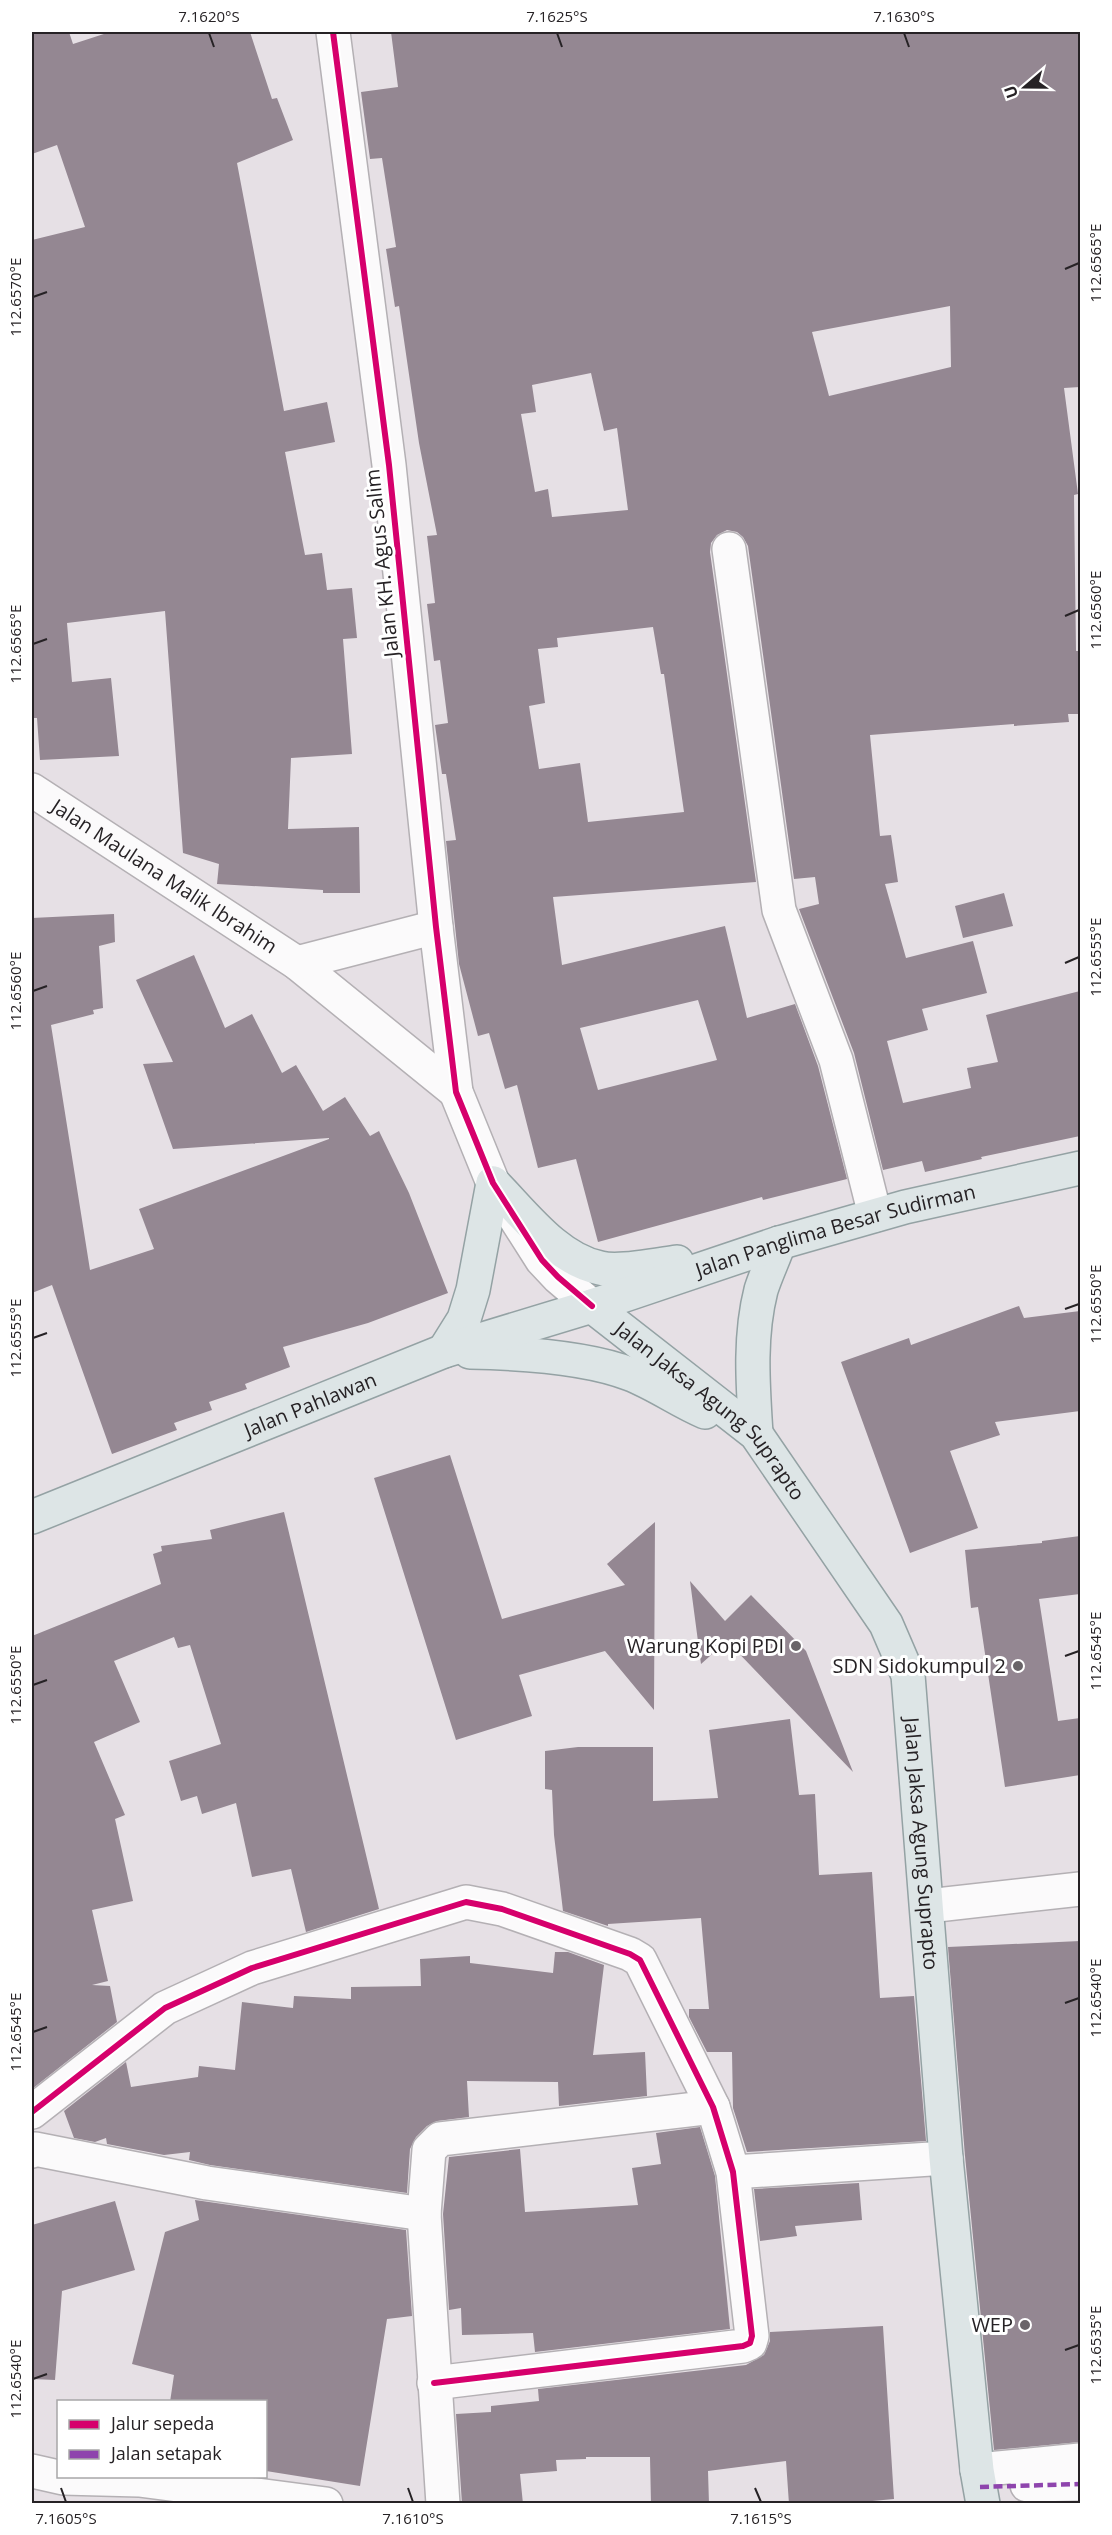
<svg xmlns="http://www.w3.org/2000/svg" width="1112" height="2535" font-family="'Open Sans',sans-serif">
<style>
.building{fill:#948792;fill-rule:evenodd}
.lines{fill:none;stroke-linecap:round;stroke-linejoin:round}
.minor-casing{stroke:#b4b0b4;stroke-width:36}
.major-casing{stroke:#94a2a4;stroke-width:36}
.minor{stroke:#fbfafb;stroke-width:33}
.major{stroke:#dde5e6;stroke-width:33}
.quiet{stroke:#8e44ad;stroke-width:4.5;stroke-dasharray:9 4.5;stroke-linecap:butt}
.cycleway-casing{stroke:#fff;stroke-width:10}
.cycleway{stroke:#d6006c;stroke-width:6}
.ticks{fill:none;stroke:#262225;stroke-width:2}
.poi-dot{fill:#696468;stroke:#fff;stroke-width:2}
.labels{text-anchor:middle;stroke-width:6;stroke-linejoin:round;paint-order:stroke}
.street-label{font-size:20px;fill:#262225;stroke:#fff}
.poi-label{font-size:20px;fill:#262225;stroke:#fff;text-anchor:end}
.neatline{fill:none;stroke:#262225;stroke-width:2}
.ticks-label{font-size:15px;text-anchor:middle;fill:#262225}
</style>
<rect width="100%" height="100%" fill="#e6e0e5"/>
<g class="building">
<path d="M32,32h37l4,12 37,-12h140l22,67 5,-1 16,42 -56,23 47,248 43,-9 8,40 -50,10 20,103 17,-2 5,37 25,-2 5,50 -14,1 9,115 -61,4 -3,71 71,-2 1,66h-37v-3l-106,-6 2,-20 -36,-11 -18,-242 -98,12 5,59 39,-4 8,78 -79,4 -3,-42h-5v-478l53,-13 -28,-82 -25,9z"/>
<path d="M391,32h689v355l-16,1 14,106 -4,1 2,156h4v63h-12l1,8 -55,4v-2l-144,11 10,101 11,-1 7,47 -13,2 21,74 67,-17 14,52 -65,16 6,21 -41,11 16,62 68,-15 -4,-20 31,-6 -12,-47 94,-24v145l-99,21 1,2 -57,13 -3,-11 -39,9 -29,-117 -55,-144 20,-5 -4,-27 -21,2 -46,-333 -5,-9 -6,-5 -10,-2 -10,5 -6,8 -1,9 46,330 -203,15 9,68 163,-39 22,92 48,-14 23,62 29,113 -84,21 -1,-3 -164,45 -22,-83 -38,9 -21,-83 -12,4 -16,-56 -11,3 -19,-72 -13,-123 10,-1 -10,-66h-4l-7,-49 13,-2 -8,-63 -6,1 -7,-57 8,-1 -8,-67 10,-1 -18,-92 -20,-137 -4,1 -9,-58 10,-2 -14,-89 -12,1 -9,-67 37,-5zM950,306l1,61 -122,29 -17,-64zM591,373l13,58 13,-3 11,82 -76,7 -4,-28 -13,3 -14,-78 15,-2 -4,-27zM653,627l8,47h3l20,138 -96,10 -8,-59 -41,6 -10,-63 16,-3 -7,-54 20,-2 -1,-9zM698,1000l19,60 -119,30 -18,-62z"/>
<path d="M1004,893l9,33 -50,12 -8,-32z"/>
<path d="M114,914l1,28 -16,4 4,62 -10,2 1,4 -43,11 39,245 64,-21 -15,-40 190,-70v-1l-156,11 -30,-85 30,-2 -37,-82 58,-25 31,73 27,-14 30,59 14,-8 27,46 22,-14 25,39 9,-5 30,62 39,100 -80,30 -85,24 7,20 -45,17 2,5 -38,13 3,8 -38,13 3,7 -65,24 -60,-169 -20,8v-375z"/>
<path d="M1019,1306l5,12 56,-7v100l-85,11 5,13 -50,16 28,77 -68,25 -69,-191 68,-24 2,7z"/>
<path d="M450,1455l52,164 123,-34 -18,-21 48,-42 -1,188 -49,-59 -86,24 13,41 -76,24 -82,-262z"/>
<path d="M284,1512l95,397 -73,23 -15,-63 -39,8 -16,-74 -34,11 -5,-18 -16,5 -12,-40 52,-17 -31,-99 -12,3 -4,-11 -60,24 26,61 -46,20 31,73 -10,4 18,82 -41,9 16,71 -16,4 18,1 7,36 -85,67v-453l129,-52 -8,-30 9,-3 -1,-5 51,-7 -2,-9z"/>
<path d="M1080,1536v58l-41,5 19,122 22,-3v57l-75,12 -27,-180 -7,1 -6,-58 77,-7v-2z"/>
<path d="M690,1581l35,40 26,-26 55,56 47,121 -126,-131 -26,23z"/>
<path d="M790,1719l9,76 16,-1 4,81 53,-3 8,126 34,-2 12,145 -179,11 -14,-44 -1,-56h-25l-18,-35v-8h20l-8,-91 -93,6v2l-45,-15 -9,-76 -2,-45 -7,-1v-38l33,-4h75v54l65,-3 -9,-68z"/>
<path d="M1080,1941v501l-86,8 -29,-294 -17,-209z"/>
<path d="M555,1952h13l36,13 -11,90 52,-3 2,44 -88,10 -1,-24 -91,-1 2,36 -32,4 -10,5 -11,11 -6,12 -3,44 -197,-28 -21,-5 1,-8 -26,3 -57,-11 -1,-6 -11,4 -21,-4 -10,-27 62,-49 5,25 67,-10 1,-11 36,4 7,-68 51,6 1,-12 57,3v-12l70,-1 -1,-27 50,-3v7l83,10z"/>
<path d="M700,2127l15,49 15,153 -195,23 -2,-19 -71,2 -1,-27 -12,2 -6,-96 6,-57 71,-8 5,63 113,-7 -6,-37 29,-4 -5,-31z"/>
<path d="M859,2183l3,37 -67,6 2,10 -37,5 -6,-52z"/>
<path d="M195,2200l211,30 6,86 -25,3 -27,167 -94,-15v-69h-96l4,-27 -42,-11 33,-132 34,-12z"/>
<path d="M115,2201l20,69 -73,21 -7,89 -23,-1v-154z"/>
<path d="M883,2326l11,173 -54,5h-51l-3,-43 -78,10 1,33h-58l-1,-47h-64v2l-30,1 1,11 -37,3 3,30h-61l-6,-90 35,-2v-6l48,-5 -1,-12 208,-24 18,-10 6,-14v-9z"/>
</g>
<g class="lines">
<defs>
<g id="minor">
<path d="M333,32l56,433 47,462 20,165 37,91 49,77 16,17 34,29"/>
<path d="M729,549l50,361 57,150 39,155"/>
<path id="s1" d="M32,790l265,173 159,129"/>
<path d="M297,963l139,-36"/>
<path d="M928,1906l152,-17"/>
<path d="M32,2112l133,-104 87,-40 214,-66 36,7 128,45 10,6 73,147 20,65 19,164 -2,7 -7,3 -309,37"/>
<path d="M32,2151l3,-2 172,34 217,31"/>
<path d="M733,2172l213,-14"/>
<path d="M977,2470l103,-10"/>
<path d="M32,2471l31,7 76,2 187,24"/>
<path d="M1027,2485l53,-1"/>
<path d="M443,2504l-19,-290 5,-64 11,-11 273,-32"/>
</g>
<g id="major">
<path d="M493,1183c30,30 63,76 107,85 19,5 57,-3 77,-6"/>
<path id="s2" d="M592,1306l164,128 130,190 22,51 38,483 31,312 6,34"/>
<path d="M444,1351l20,-32 9,-29 20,-107"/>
<path d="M470,1352c47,1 117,5 160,22 26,10 49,27 75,38"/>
<path d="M756,1434c-3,-48 -7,-97 5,-144 5,-16 13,-32 18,-47"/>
<path id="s3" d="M32,1517l412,-166 148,-45 187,-63 126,-36 175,-39"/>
</g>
</defs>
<use href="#minor" class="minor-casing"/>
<use href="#major" class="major-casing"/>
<use href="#minor" class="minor"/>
<use href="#major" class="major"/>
<path class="quiet" d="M980,2487l100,-3"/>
<defs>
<g id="cycleway">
<path d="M333,32l56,433 47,462 20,165 37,91 49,77 16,17 34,29"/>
<path d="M32,2112l133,-104 87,-40 214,-66 36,7 128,45 10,6 73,147 20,65 19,164 -2,7 -7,3 -309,37"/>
</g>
</defs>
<use href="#cycleway" class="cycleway-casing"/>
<use href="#cycleway" class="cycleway"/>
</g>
<path class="ticks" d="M209,33l5,14M557,33l5,14M904,33l5,14M1065,269l14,-6M33,297l14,-5M1065,616l14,-6M33,644l14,-5M1065,963l14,-6M33,991l14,-5M1065,1309l14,-5M33,1338l14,-5M1065,1656l14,-5M33,1685l14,-5M1065,2003l14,-5M33,2032l14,-5M1065,2350l14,-5M33,2379l14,-5M61,2488l5,14M408,2488l5,14M755,2488l6,14"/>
<g class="poi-dot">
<circle cx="796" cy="1646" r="6"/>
<circle cx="1018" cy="1666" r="6"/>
<circle cx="1025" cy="2325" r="6"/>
</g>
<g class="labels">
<g class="street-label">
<text transform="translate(382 563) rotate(-96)" y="7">Jalan KH. Agus Salim</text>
<text dy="7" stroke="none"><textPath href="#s1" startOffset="158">Jalan Maulana Malik Ibrahim</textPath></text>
<text dy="7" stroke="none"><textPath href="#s3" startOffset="854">Jalan Panglima Besar Sudirman</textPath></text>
<text dy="7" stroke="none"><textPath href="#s3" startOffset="300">Jalan Pahlawan</textPath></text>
<text dy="7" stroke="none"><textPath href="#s2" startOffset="159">Jalan Jaksa Agung Suprapto</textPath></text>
<text dy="7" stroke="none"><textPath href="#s2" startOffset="663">Jalan Jaksa Agung Suprapto</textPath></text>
</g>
<g class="poi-label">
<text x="784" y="1653">Warung Kopi PDI</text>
<text x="1006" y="1673">SDN Sidokumpul 2</text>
<text x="1013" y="2332">WEP</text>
</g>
</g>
<rect width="1112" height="2535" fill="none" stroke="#ffffff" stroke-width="66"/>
<rect x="57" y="2400" width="210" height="78" fill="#ffffff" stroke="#a8a7a8" stroke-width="1.5"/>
<rect x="69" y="2420" width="30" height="9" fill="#d6006c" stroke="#a8a7a8" stroke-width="1.5"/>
<text x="111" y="2430" font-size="18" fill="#262225">Jalur sepeda</text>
<rect x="69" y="2450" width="30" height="9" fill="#8e44ad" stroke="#a8a7a8" stroke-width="1.5"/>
<text x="111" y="2460" font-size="18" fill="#262225">Jalan setapak</text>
<g transform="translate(1025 87) rotate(250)" stroke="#ffffff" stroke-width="4.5" paint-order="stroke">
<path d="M0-4.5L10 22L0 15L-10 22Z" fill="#262225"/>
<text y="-9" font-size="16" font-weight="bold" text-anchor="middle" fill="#262225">U</text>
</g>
<rect x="33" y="33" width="1046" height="2469" class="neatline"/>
<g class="ticks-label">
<text x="209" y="22">7.1620°S</text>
<text x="557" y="22">7.1625°S</text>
<text x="904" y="22">7.1630°S</text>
<text transform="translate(1096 263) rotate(-90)" y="5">112.6565°E</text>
<text transform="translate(16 297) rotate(-90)" y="5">112.6570°E</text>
<text transform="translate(1096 610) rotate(-90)" y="5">112.6560°E</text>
<text transform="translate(16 644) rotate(-90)" y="5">112.6565°E</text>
<text transform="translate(1096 957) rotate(-90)" y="5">112.6555°E</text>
<text transform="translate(16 991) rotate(-90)" y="5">112.6560°E</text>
<text transform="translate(1096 1304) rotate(-90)" y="5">112.6550°E</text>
<text transform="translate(16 1338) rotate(-90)" y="5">112.6555°E</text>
<text transform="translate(1096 1651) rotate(-90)" y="5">112.6545°E</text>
<text transform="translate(16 1685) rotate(-90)" y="5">112.6550°E</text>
<text transform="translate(1096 1998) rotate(-90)" y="5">112.6540°E</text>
<text transform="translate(16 2032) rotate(-90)" y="5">112.6545°E</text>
<text transform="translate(1096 2345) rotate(-90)" y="5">112.6535°E</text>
<text transform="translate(16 2379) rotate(-90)" y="5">112.6540°E</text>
<text x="66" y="2524">7.1605°S</text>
<text x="413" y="2524">7.1610°S</text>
<text x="761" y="2524">7.1615°S</text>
</g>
</svg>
